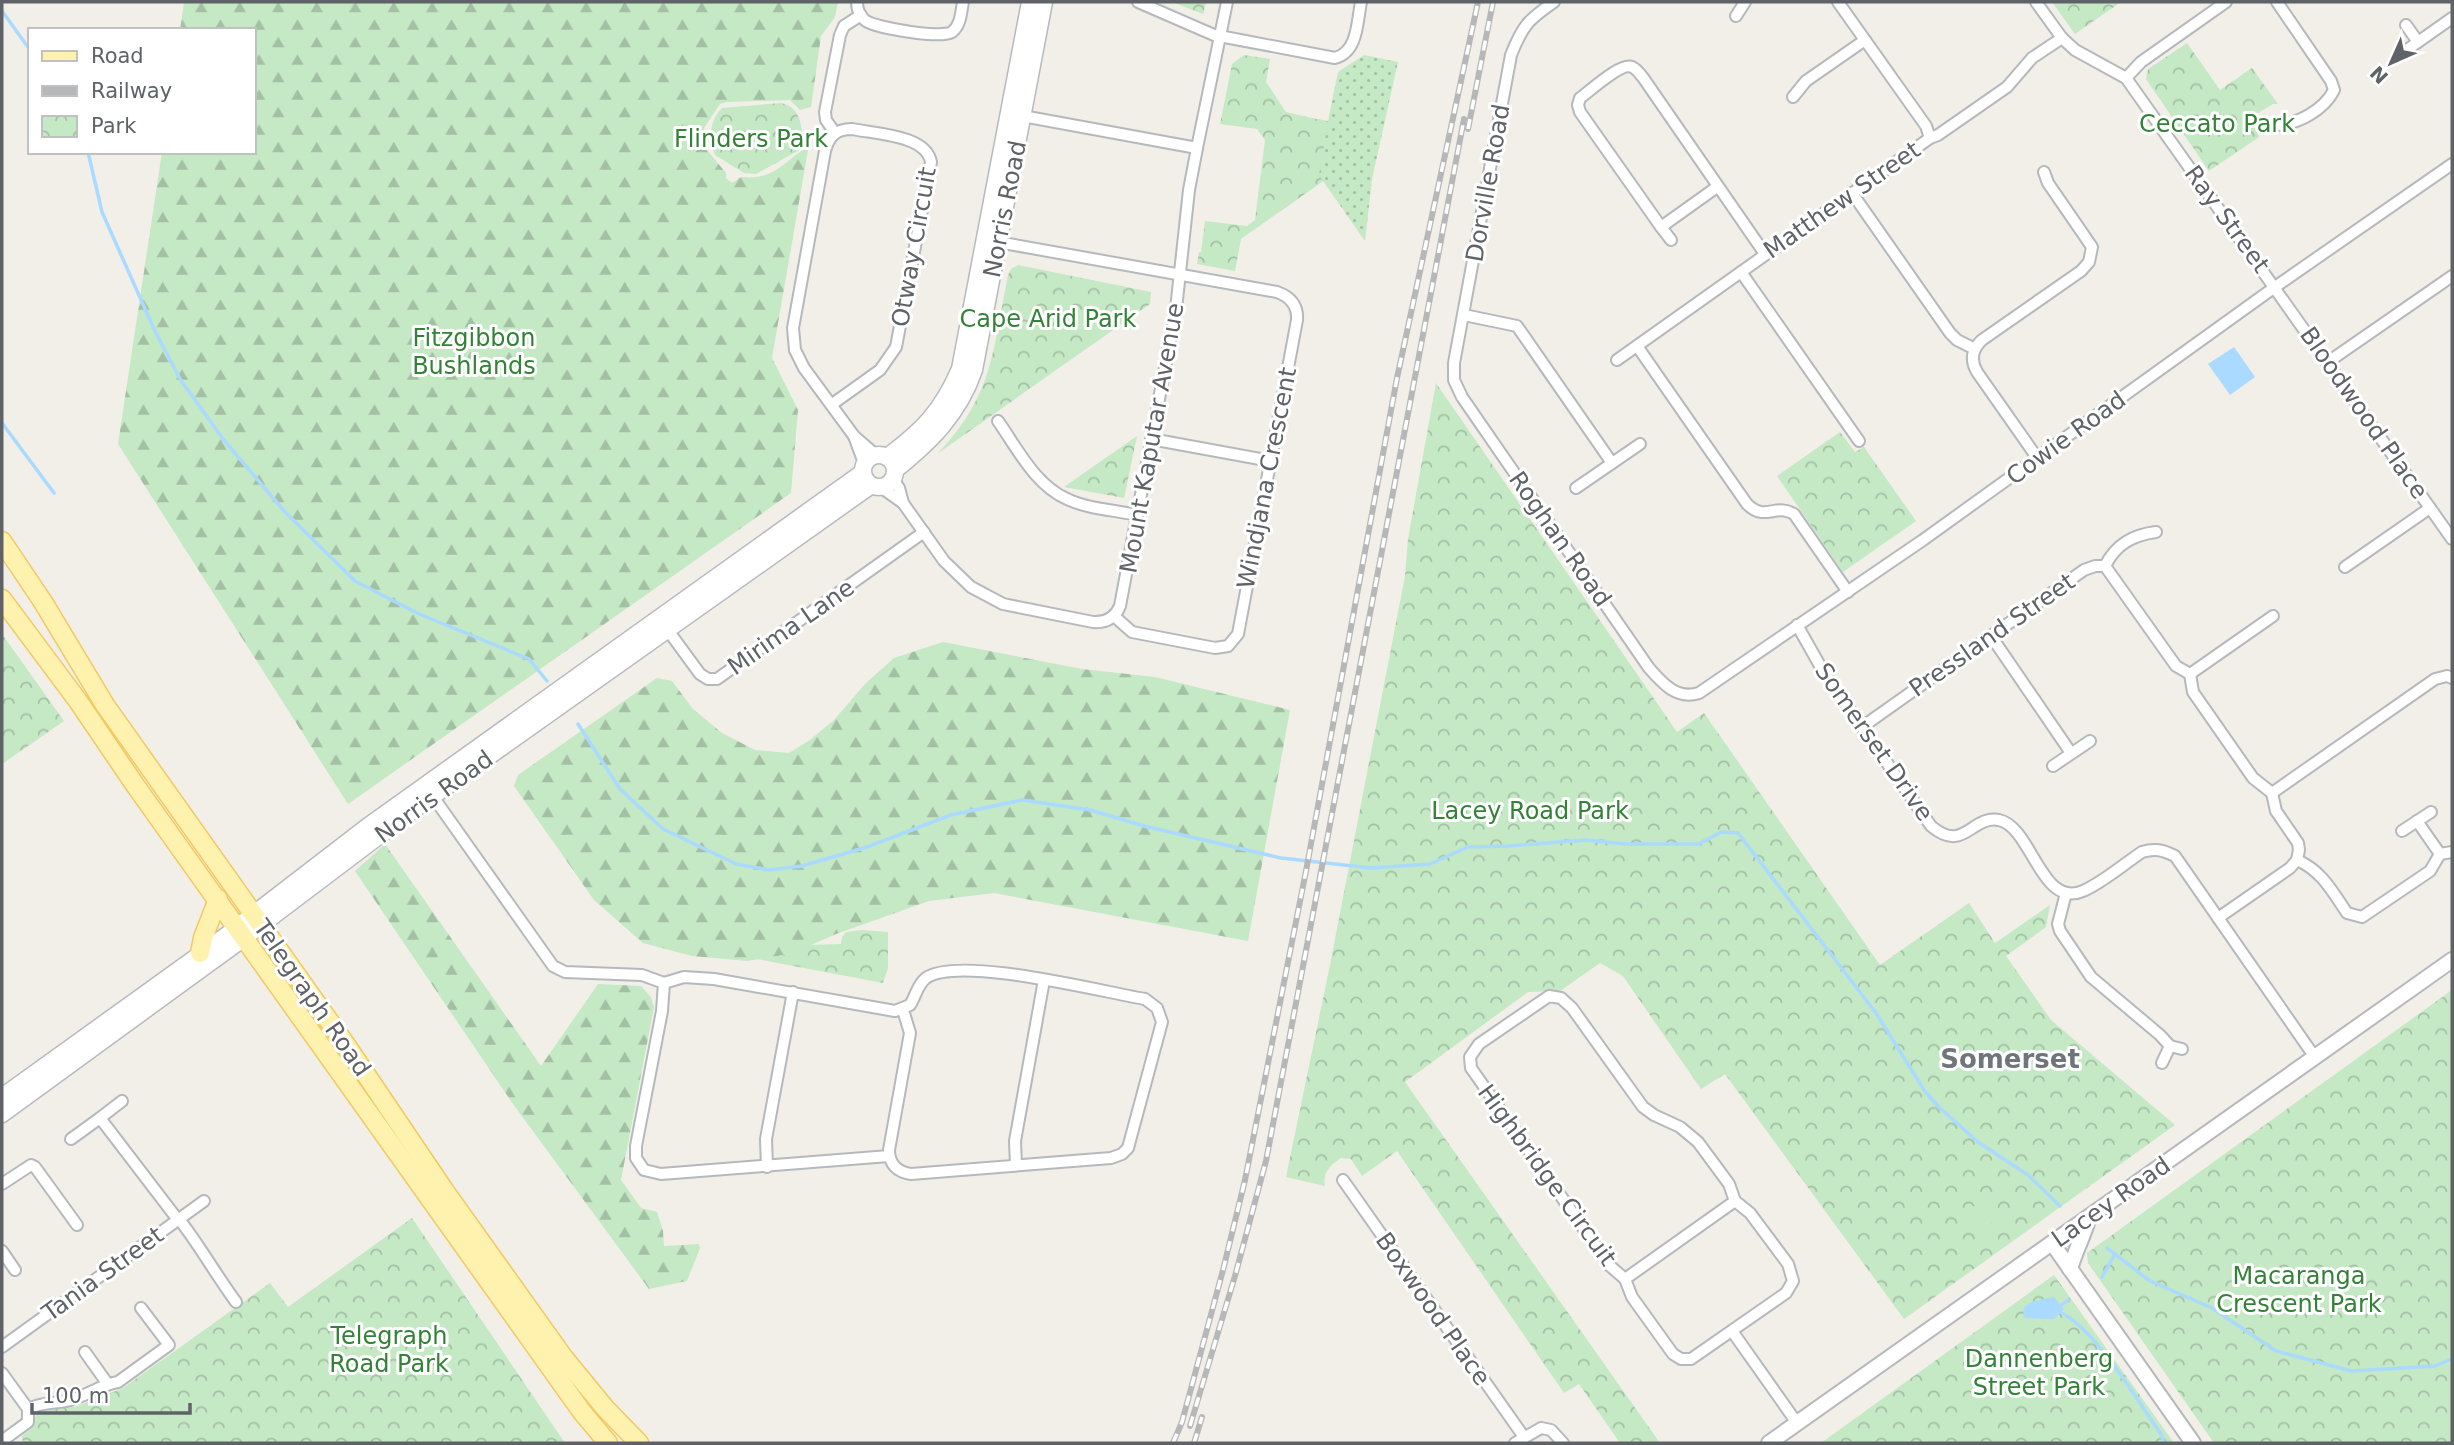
<svg xmlns="http://www.w3.org/2000/svg" width="2454" height="1445" font-family="'DejaVu Sans',sans-serif">
<style>
.grass{fill:url(#grass-dots)}
.forest{fill:url(#forest-firs)}
.park{fill:url(#park-crowns)}
.pitch{fill:#c5e8c5}
.water{fill:#aadaff}
.lines{fill:none;stroke-linecap:round;stroke-linejoin:round}
.stream{stroke:#aadaff;stroke-width:3.5}
.minor-casing{stroke:#b5b8bc;stroke-width:14}
.tertiary-casing{stroke:#b5b8bc;stroke-width:18}
.secondary-casing{stroke:#b6babf;stroke-width:19}
.primary-casing{stroke:#f2c960;stroke-width:21}
.minor{stroke:#fff;stroke-width:10}
.tertiary{stroke:#fff;stroke-width:14}
.secondary{stroke:#fff;stroke-width:16}
.primary{stroke:#fff2af;stroke-width:18}
.rail-casing{stroke:#b6b7b8;stroke-width:6}
.rail{stroke:#fff;stroke-width:3.5;stroke-dasharray:10;stroke-linecap:butt}
.labels{text-anchor:middle;stroke-width:6;stroke-linejoin:round;paint-order:stroke}
.park-label{font-size:24px;fill:#348238;stroke:#fff}
.street-label{font-size:24px;fill:#5f6368;stroke:#fff}
.neighbourhood-label{font-size:26px;font-weight:bold;fill:#70757a;stroke:#fff}
</style>
<defs>
<pattern id="grass-dots" width="8" height="8" patternUnits="userSpaceOnUse" patternTransform="scale(1.75)"><rect width="8" height="8" fill="#c5e8c5"/><path d="M2 2h.1M6 6h.1" fill="none" stroke="#a3c0a4" stroke-width="1.8" stroke-linecap="round"/></pattern>
<pattern id="forest-firs" width="22" height="20" patternUnits="userSpaceOnUse" patternTransform="scale(1.75)"><rect width="22" height="20" fill="#c5e8c5"/><path d="M5 1l3.5 6h-7zM16 11l3.5 6h-7z" fill="#a3c0a4"/></pattern>
<pattern id="park-crowns" width="20" height="18" patternUnits="userSpaceOnUse" patternTransform="scale(1.75)"><rect width="20" height="18" fill="#c5e8c5"/><path d="M2 6a3 3 0 1 1 6 0M12 15a3 3 0 1 1 6 0" fill="none" stroke="#a3c0a4"/></pattern>
</defs>
<rect width="100%" height="100%" fill="#f1efe8"/>
<path class="grass" d="M1364,55l34,7 -26,117 -7,62 -42,-60 -42,30 16,-96 31,6 10,-49z"/>
<g class="forest">
<path d="M184,2h654l-3,15 -14,19 -10,71 -11,3 -10,-10 -63,2 -7,2 -16,24 3,22 19,23v5l6,5 9,-6c32,3 38,-11 62,-27h5l-36,208 26,52 -7,83 -443,311 -230,-360 44,-292h92v-122h-74z"/>
<path d="M943,642l139,27 73,8 135,33 -42,231 -254,-48 -65,8 -93,33 -45,20 -44,7 -55,-5 -49,-13 -49,-43 -80,-114 4,-11 139,-97 15,3 21,28 29,24 33,17 34,3 21,-13 24,-20 32,-37 28,-25z"/>
<path d="M385,844l156,222 57,-82 43,2 10,11 3,10 -33,173 20,28 16,4 6,19 1,15 35,-2 1,4 -13,33 -38,8 -136,-185 -158,-233z"/>
</g>
<g class="park">
<path d="M1172,2h34l-3,12z"/>
<path d="M2052,2h69l-46,32z"/>
<path d="M2187,43l33,47 32,-22 26,36h-5l-15,9 -2,16 3,8 -50,34 -63,-92 2,-10z"/>
<path d="M1244,55l26,4 -4,23 20,30 42,10 -9,53 4,6 -82,58 -6,32 -38,-7 2,-12h2l4,-31 42,5 8,-6 10,-80 -8,-11 -37,-5 12,-60z"/>
<path d="M781,103c20,4 20,23 23,39l-3,7 -45,25 -12,-1 -29,-18c-6,-17 -6,-34 7,-47z"/>
<path d="M1018,265l133,27 -1,12 -213,150c56,-57 56,-104 71,-179l3,-6z"/>
<path d="M1436,383l241,349 27,-19 176,252 89,-62 26,40 55,-38 -4,22 -40,29 45,64 124,105 -271,194 -179,-245 -24,15 -78,-113 -23,-13 -40,28 -32,1 -123,90 255,361h-40l-41,-59 -15,9 -167,-242 -35,25 -11,-17 -10,-1c-10,7 -19,14 -16,28l-39,-9 44,-212 75,-389 3,-37z"/>
<path d="M1840,432l15,20 9,-5 52,74 -73,51 -66,-96z"/>
<path d="M1137,436l-13,62 -60,-11z"/>
<path d="M2,634l62,87 -62,43z"/>
<path d="M862,930l26,2v36l-5,15 -126,-24 34,-5 19,-9 31,-1 1,-7 4,-5z"/>
<path d="M2452,990v453h-82l-6,-2 -8,2h-142l-126,-180 -1,-10z"/>
<path d="M412,1218l153,225h-542l-1,-7 10,-8 4,-13 6,-5 33,-3 48,-19 147,-105 18,24z"/>
<path d="M2054,1275l120,168h-353z"/>
</g>
<path class="pitch" d="M1984,1197l16,19 -17,15 -17,-18z"/>
<g class="water">
<path d="M2234,347l21,30 -25,18 -22,-31z"/>
<path d="M2054,1297l10,12 -10,10 -29,-1c-9,-17 17,-18 29,-21z"/>
</g>
<g class="lines">
<g class="stream">
<path d="M2,11l28,39"/>
<path d="M88,152l14,60 52,117 26,50 43,60 61,72 71,70 64,33 110,45 18,22"/>
<path d="M2,423l52,70"/>
<path d="M578,724l42,65 43,40 73,35 33,6 33,-4 65,-19 84,-32 71,-15 68,10 54,16 137,32 90,10 59,-4 38,-17 40,-1 78,-6 40,4h73l22,-12 17,1 138,180 50,80 15,16 37,33 50,33 32,31"/>
<path d="M2107,1248l43,33 62,27 64,43 75,20 84,-5 17,-7"/>
<path d="M2102,1277l13,-23"/>
<path d="M2059,1307l10,-8"/>
<path d="M2060,1312c36,18 77,88 101,122l3,9"/>
</g>
<defs>
<g id="minor">
<path d="M857,2c0,7 2,14 9,19 11,7 75,18 86,11 9,-7 9,-20 11,-30"/>
<path d="M1138,2l76,33 121,23c23,-6 22,-36 26,-56"/>
<path d="M1554,2c-26,18 -31,23 -43,53l-57,308v17l8,17 187,271c14,16 28,32 50,25l224,-153 352,-253 177,-123"/>
<path d="M1838,2l88,124 4,12"/>
<path d="M2036,2l26,36 13,12 51,28 326,461"/>
<path d="M2277,2l54,79 3,9c-10,20 -36,34 -57,35"/>
<path d="M1736,16l9,-14"/>
<path d="M2406,25l12,17 34,-24"/>
<path d="M2398,56l20,-14"/>
<path d="M2126,78l15,-16 85,-60"/>
<path d="M1793,97l13,-16 59,-41"/>
<path d="M1017,115l180,33"/>
<path d="M835,133l-9,-13 -1,-8 15,-77 4,-9 17,-11"/>
<path d="M1717,187l-56,40 -81,-115 -2,-7 2,-7c10,-7 41,-36 52,-31 5,2 9,8 12,12l121,175"/>
<path d="M1852,193l98,140 7,7 18,9"/>
<path d="M1661,227l10,13"/>
<path d="M992,241l285,51c14,5 21,14 20,28l-59,314 -10,12 -13,2 -83,-16 -18,-16"/>
<path d="M1741,272l118,169"/>
<path d="M1464,315l53,11 95,137"/>
<path d="M1637,346l110,158c18,18 28,-1 47,10l54,78"/>
<path d="M1617,360l313,-222 8,-3 69,-48 25,-29 30,-20"/>
<path d="M2328,362l124,-86"/>
<path d="M831,405l49,-35 16,-23 35,-185c-5,-27 -55,-28 -79,-33 -16,0 -23,7 -27,22l-32,177 2,22 9,18 50,68 22,19"/>
<path d="M998,421c19,27 37,64 69,78 21,10 48,11 70,16"/>
<path d="M854,436l10,27"/>
<path d="M1151,439l120,22"/>
<path d="M2038,459l-61,-87c-7,-12 -5,-23 5,-32l99,-69 8,-9 3,-15 -44,-64 -4,-11"/>
<path d="M893,479l6,9 4,15 41,58 27,26 32,17 90,18c13,1 22,-4 27,-16l56,-297 13,-119 8,-42 30,-146"/>
<path d="M882,488l21,15"/>
<path d="M1576,488l64,-44"/>
<path d="M2105,566c11,-22 28,-31 51,-34"/>
<path d="M2345,567l85,-59"/>
<path d="M1797,625l26,46 108,155c33,28 40,-11 68,-6 33,7 42,89 84,71 19,-8 41,-27 59,-39 13,-4 21,-2 33,4l139,200"/>
<path d="M667,629l33,45 8,5h9l207,-147"/>
<path d="M1991,636l80,117"/>
<path d="M2190,674l83,-58"/>
<path d="M1862,727l222,-157 11,-4h10l71,100 14,8 3,18 60,86 19,15 4,18 22,32 1,7 -2,10 -7,8 -72,50"/>
<path d="M2053,766l37,-25"/>
<path d="M429,791l124,175 12,6 77,3 22,8 -2,28 -26,135v12l8,12 17,4 228,-18"/>
<path d="M2272,793l163,-114 12,-3 5,2"/>
<path d="M2417,821l23,33"/>
<path d="M2402,831l29,-19"/>
<path d="M2297,860c25,11 35,31 50,53l15,4 68,-46 10,-17 12,-2"/>
<path d="M2066,893l-8,31 2,7 31,46 69,58 10,11"/>
<path d="M664,983l20,-6 30,2 181,32 15,-6c6,-9 7,-20 16,-27 33,-23 177,14 219,21l12,9 5,14 -34,126 -6,6 -11,4 -200,16c-14,-2 -22,-10 -22,-24l21,-117 -7,-23"/>
<path d="M1549,996l12,2 11,10 71,99 11,8 26,12 18,15 31,42 6,17 15,12 38,51 5,17 -7,12 -95,66h-10l-8,-5 -41,-57 -7,-18 -15,-13 -139,-198 -1,-11 9,-13z"/>
<path d="M2162,1063l8,-17 12,3"/>
<path d="M100,1118l22,-17"/>
<path d="M71,1139l29,-21 78,102"/>
<path d="M1016,1165l-1,-24 29,-161"/>
<path d="M767,1167l-1,-28 27,-147"/>
<path d="M1343,1180l181,257"/>
<path d="M2,1184l29,-19 4,2 42,58"/>
<path d="M179,1219c21,27 37,56 57,83"/>
<path d="M2,1251l13,19"/>
<path d="M1625,1279l110,-78"/>
<path d="M1732,1331l65,92"/>
<path d="M2,1347l202,-146"/>
<path d="M85,1352l22,31"/>
<path d="M2,1373l26,36v13l-26,19"/>
<path d="M28,1409c14,-7 23,-5 38,-8 18,-3 33,-16 52,-19l51,-37 -28,-37"/>
<path d="M1515,1443l26,-15 10,2 12,13"/>
</g>
<g id="tertiary">
<path d="M2052,1243l141,200"/>
<path d="M2070,1269c5,-18 14,-34 19,-52"/>
<path d="M1769,1443l683,-483"/>
</g>
<g id="secondary">
<circle cx="879" cy="471" r="16"/>
<path d="M887,457c36,-27 55,-46 73,-88l70,-367"/>
<path d="M895,470c35,-28 64,-56 79,-100l70,-368"/>
<path d="M2,1097l221,-159 144,-111 495,-354"/>
<path d="M2,1114l243,-177 168,-127 457,-324"/>
</g>
<g id="primary">
<path d="M2,541l41,61 62,103 239,337 100,148 120,168 41,50 34,35"/>
<path d="M2,599l76,102 57,84 447,627 26,31"/>
<path d="M200,953l3,-15 15,-39"/>
</g>
</defs>
<use href="#minor" class="minor-casing"/>
<use href="#tertiary" class="tertiary-casing"/>
<use href="#secondary" class="secondary-casing"/>
<use href="#primary" class="primary-casing"/>
<use href="#minor" class="minor"/>
<use href="#tertiary" class="tertiary"/>
<use href="#secondary" class="secondary"/>
<use href="#primary" class="primary"/>
<defs>
<g id="rail">
<path d="M1468,129l25,-127"/>
<path d="M1190,1426l45,-150 31,-115 198,-1042"/>
<path d="M1173,1443l9,-21 41,-152 22,-90 61,-309 91,-493 81,-376"/>
<path d="M1194,1443l8,-26"/>
</g>
</defs>
<use href="#rail" class="rail-casing"/>
<use href="#rail" class="rail"/>
</g>
<g class="labels">
<g class="park-label">
<text x="2217" y="132">Ceccato Park</text>
<text x="751" y="147">Flinders Park</text>
<text x="1048" y="327">Cape Arid Park</text>
<text x="474" y="346">Fitzgibbon<tspan x="474" dy="28">Bushlands</tspan></text>
<text x="1530" y="819">Lacey Road Park</text>
<text x="2299" y="1284">Macaranga<tspan x="2299" dy="28">Crescent Park</tspan></text>
<text x="389" y="1344">Telegraph<tspan x="389" dy="28">Road Park</tspan></text>
<text x="2039" y="1367">Dannenberg<tspan x="2039" dy="28">Street Park</tspan></text>
</g>
<g class="street-label">
<text transform="translate(1488 183) rotate(-80)" y="8">Dorville Road</text>
<text transform="translate(1842 200) rotate(-35)" y="8">Matthew Street</text>
<text transform="translate(1005 209) rotate(-79)" y="8">Norris Road</text>
<text transform="translate(2227 219) rotate(54)" y="8">Ray Street</text>
<text transform="translate(914 247) rotate(-80)" y="8">Otway Circuit</text>
<text transform="translate(2364 413) rotate(55)" y="8">Bloodwood Place</text>
<text transform="translate(1152 438) rotate(-80)" y="8">Mount Kaputar Avenue</text>
<text transform="translate(2066 438) rotate(-36)" y="8">Cowie Road</text>
<text transform="translate(1267 478) rotate(-79)" y="8">Windjana Crescent</text>
<text transform="translate(1560 539) rotate(55)" y="8">Roghan Road</text>
<text transform="translate(791 627) rotate(-35)" y="8">Mirima Lane</text>
<text transform="translate(1992 635) rotate(-35)" y="8">Pressland Street</text>
<text transform="translate(1874 742) rotate(55)" y="8">Somerset Drive</text>
<text transform="translate(434 797) rotate(-36)" y="8">Norris Road</text>
<text transform="translate(312 998) rotate(55)" y="8">Telegraph Road</text>
<text transform="translate(1547 1175) rotate(54)" y="8">Highbridge Circuit</text>
<text transform="translate(2111 1202) rotate(-35)" y="8">Lacey Road</text>
<text transform="translate(103 1274) rotate(-36)" y="8">Tania Street</text>
<text transform="translate(1433 1309) rotate(55)" y="8">Boxwood Place</text>
</g>
<g class="neighbourhood-label">
<text x="2010" y="1068">Somerset</text>
</g>
</g>
<rect width="2454" height="1445" fill="none" stroke="#5f6368" stroke-width="7"/>
<rect x="28" y="28" width="228" height="126" fill="#ffffff" stroke="#bfc1c3" stroke-width="2"/>
<rect x="42" y="51" width="35" height="10" fill="#fff2af" stroke="#bfc1c3" stroke-width="2"/>
<text x="91" y="63" font-size="21" fill="#5f6368">Road</text>
<rect x="42" y="86" width="35" height="10" fill="#b6b7b8" stroke="#bfc1c3" stroke-width="2"/>
<text x="91" y="98" font-size="21" fill="#5f6368">Railway</text>
<rect x="42" y="116" width="35" height="21" fill="url(#park-crowns)" stroke="#bfc1c3" stroke-width="2"/>
<text x="91" y="133" font-size="21" fill="#5f6368">Park</text>
<g transform="translate(2391 63) rotate(225)" stroke="#ffffff" stroke-width="5" paint-order="stroke">
<path d="M0-5L12 26L0 18L-12 26Z" fill="#5f6368"/>
<text y="-10" font-size="19" font-weight="bold" text-anchor="middle" fill="#5f6368">N</text>
</g>
<path d="M32 1403v10h158v-10" fill="none" stroke="#5f6368" stroke-width="3.5"/>
<text x="42" y="1403" font-size="21" fill="#5f6368" stroke="#ffffff" stroke-width="5" paint-order="stroke">100 m</text>
</svg>
